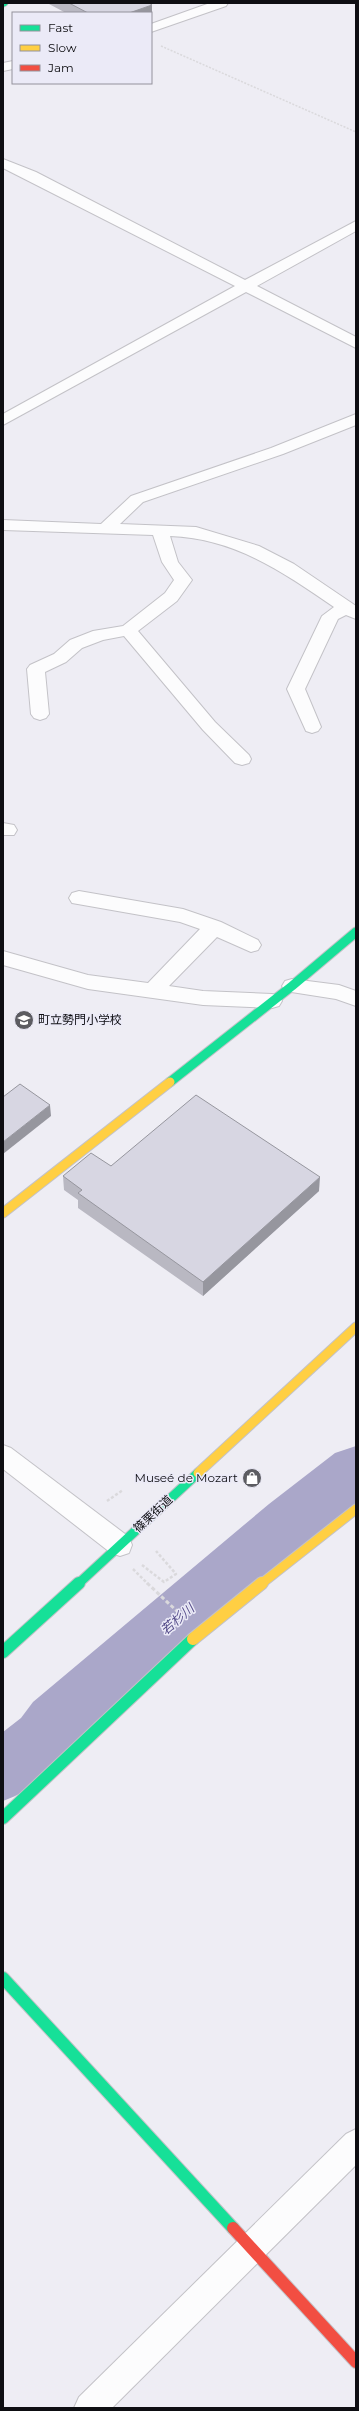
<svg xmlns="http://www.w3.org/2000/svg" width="359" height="2411" font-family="Montserrat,'Noto Sans JP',sans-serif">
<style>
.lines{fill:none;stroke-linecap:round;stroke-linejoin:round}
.river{fill:#aaa7c9;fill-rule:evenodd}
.street-casing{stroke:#c3c2c7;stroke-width:2}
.fast-far2-casing{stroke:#c3c2c7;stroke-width:7}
.fast-far1-casing{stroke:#c3c2c7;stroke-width:11}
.fast-casing{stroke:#c3c2c7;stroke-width:14}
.slow-far1-casing{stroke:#c3c2c7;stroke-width:11}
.slow-casing{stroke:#c3c2c7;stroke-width:14}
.jam-casing{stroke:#c3c2c7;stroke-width:14}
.path-far2{stroke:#dad9dc;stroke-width:1.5;stroke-dasharray:2 1.5;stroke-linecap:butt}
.path-far1{stroke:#dad9dc;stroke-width:2.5;stroke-dasharray:3 2;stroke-linecap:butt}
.path{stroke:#dad9dc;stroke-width:3;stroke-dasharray:4 2.5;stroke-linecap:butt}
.street{fill:#fcfcfd;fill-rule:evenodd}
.fast-far2{stroke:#16e098;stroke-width:5.5}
.fast-far1{stroke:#16e098;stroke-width:9}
.fast{stroke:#16e098;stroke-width:12}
.slow-far1{stroke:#ffcf43;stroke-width:9}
.slow{stroke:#ffcf43;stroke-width:12}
.jam{stroke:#f24e42;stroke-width:12}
.wall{fill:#b9b8c2}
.shaded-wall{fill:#96969e}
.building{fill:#d7d6e2;stroke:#96969e}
.labels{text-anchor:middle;stroke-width:3;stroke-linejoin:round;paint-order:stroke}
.poi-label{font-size:12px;fill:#0e0e12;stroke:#ebeaf7;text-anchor:start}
.street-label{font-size:12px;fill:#0e0e12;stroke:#ebeaf7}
.water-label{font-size:13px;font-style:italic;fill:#564e8b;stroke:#ebeaf7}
</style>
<rect width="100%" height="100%" fill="#eeedf4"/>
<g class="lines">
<path class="river" d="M356,1446v59l-45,35 -232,204c-20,26 -46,46 -76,57v-69l18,-14 12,-16 236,-198 66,-51z"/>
<defs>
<g id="street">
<path d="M210,3h18l-2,3 -75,26v-8z"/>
<path d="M13,61v8l-10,2v-8z"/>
<path d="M3,159l33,13 209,108 111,-59v10l-99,55 99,51v11l-110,-56 -243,133v-11l232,-128 -232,-118z"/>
<path d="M356,414v11l-73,29 -140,48 -23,22 76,3 63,19 35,18 62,42v13l-10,-4 -8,4 -33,70 16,38 -3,4 -6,2 -6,-2 -19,-42 35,-73 12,-9c-51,-35 -100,-69 -164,-71l8,26 14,18 -15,21 -39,30 77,91 34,33 2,4 -2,4 -7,2 -7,-2 -32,-33 -79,-94 -21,4 -21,8 -16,14 -21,10 4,42 -3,4 -6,2 -6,-2 -3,-4 -4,-45 3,-4 24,-11 16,-14 23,-9 30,-5 42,-33 9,-13 -12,-18 -9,-27 -150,-5v-10l98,4 30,-28 140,-48z"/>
<path d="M3,823l11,2 3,5 -3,5h-11z"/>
<path d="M79,891l104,18 38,13 37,18 3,5 -3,5 -7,2 -34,-15 -48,49 34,5 69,3 7,2 3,5 -3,5 -7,2 -69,-3 -115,-16 -85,-24v-14l85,24 60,8 52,-54 -20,-7 -108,-19 -3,-5 3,-5z"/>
<path d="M292,979l47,6 17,6v15l-20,-7 -51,-8 -3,-5 3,-5z"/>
<path d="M3,1445l8,3 118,89 3,8 -3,8 -9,3 -9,-3 -108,-84z"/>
<path d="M356,2129v36l-244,243h-38l5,-11 267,-263z"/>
</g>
<path id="fast-far2" d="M3,4l2,-1"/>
<g id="fast-far1">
<path d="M170,1082l122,-96 64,-54"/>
<path d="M78,1584l120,-111"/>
</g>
<g id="fast">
<path d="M3,1652l76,-69"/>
<path d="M3,1818l190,-179"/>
<path d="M3,1978l230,250"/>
</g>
<g id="slow-far1">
<path d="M3,1213l167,-131"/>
<path d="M198,1473l158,-146"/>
<path d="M261,1584l95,-75"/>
</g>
<path id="slow" d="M193,1639l69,-56"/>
<path id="jam" d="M233,2228l123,134"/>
</defs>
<use href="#street" class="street-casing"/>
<use href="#fast-far2" class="fast-far2-casing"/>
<use href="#fast-far1" class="fast-far1-casing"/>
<use href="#fast" class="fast-casing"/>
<use href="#slow-far1" class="slow-far1-casing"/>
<use href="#slow" class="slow-casing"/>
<use href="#jam" class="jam-casing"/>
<path class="path-far2" d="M161,46l195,86"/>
<g class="path-far1">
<path d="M107,1501l16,-11"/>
<path d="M142,1565l22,17 12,-8 -20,-23"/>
<path d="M133,1569l15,15"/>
</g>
<path class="path" d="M147,1583l33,31"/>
<use href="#street" class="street"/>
<use href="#fast-far2" class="fast-far2"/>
<use href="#fast-far1" class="fast-far1"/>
<use href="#fast" class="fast"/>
<use href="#slow-far1" class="slow-far1"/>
<use href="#slow" class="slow"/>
<use href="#jam" class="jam"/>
</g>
<g class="wall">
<path d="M49,3h100l3,14h-1v-4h-85l-17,-9z"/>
<path d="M111,1166l208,25 -116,105 -125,-88v-8l-14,-10 -1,-14z"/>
</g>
<g class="shaded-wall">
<path d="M152,5v12h-1v-4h-22z"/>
<path d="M50,1105l1,11 -48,38v-12z"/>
<path d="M320,1177l-1,14 -116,105v-14z"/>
</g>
<g class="building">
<path d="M69,3h80l3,2 -23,8h-41z"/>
<path d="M20,1084l30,21 -47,37v-45z"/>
<path d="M196,1095l124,82 -117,105 -125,-89 4,-3 -19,-14 28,-23 20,13z"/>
</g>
<defs>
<symbol id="school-disc" viewBox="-11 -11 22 22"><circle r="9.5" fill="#5c5c61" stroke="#ebeaf7"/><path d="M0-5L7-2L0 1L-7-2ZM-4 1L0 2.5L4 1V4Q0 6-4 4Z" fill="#fff"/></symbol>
<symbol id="shop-disc" viewBox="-11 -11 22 22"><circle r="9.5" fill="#5c5c61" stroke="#ebeaf7"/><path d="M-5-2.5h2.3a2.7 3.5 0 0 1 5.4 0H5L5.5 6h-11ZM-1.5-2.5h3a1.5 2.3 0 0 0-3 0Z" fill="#fff"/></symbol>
</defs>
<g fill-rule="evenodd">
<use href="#school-disc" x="13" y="1009" width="22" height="22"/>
<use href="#shop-disc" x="241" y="1467" width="22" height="22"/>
</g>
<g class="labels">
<g class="poi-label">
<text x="38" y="1024">町立勢門小学校</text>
<text x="238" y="1482" text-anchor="end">Museé de Mozart</text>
</g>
<g class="street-label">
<text transform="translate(153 1514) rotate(-43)" y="4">篠栗街道</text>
</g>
<g class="water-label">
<text transform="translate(177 1619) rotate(-41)" y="5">若杉川</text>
</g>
</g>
<rect width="359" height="2411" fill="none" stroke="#0e0e12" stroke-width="8"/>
<rect x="12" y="12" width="140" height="72" fill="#ebeaf7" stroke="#93929b"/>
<rect x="20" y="25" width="20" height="6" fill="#16e098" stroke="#93929b"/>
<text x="48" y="32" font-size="12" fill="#0e0e12">Fast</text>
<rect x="20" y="45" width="20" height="6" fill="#ffcf43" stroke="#93929b"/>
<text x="48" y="52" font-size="12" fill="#0e0e12">Slow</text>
<rect x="20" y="65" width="20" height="6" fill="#f24e42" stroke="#93929b"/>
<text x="48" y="72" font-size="12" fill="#0e0e12">Jam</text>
</svg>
